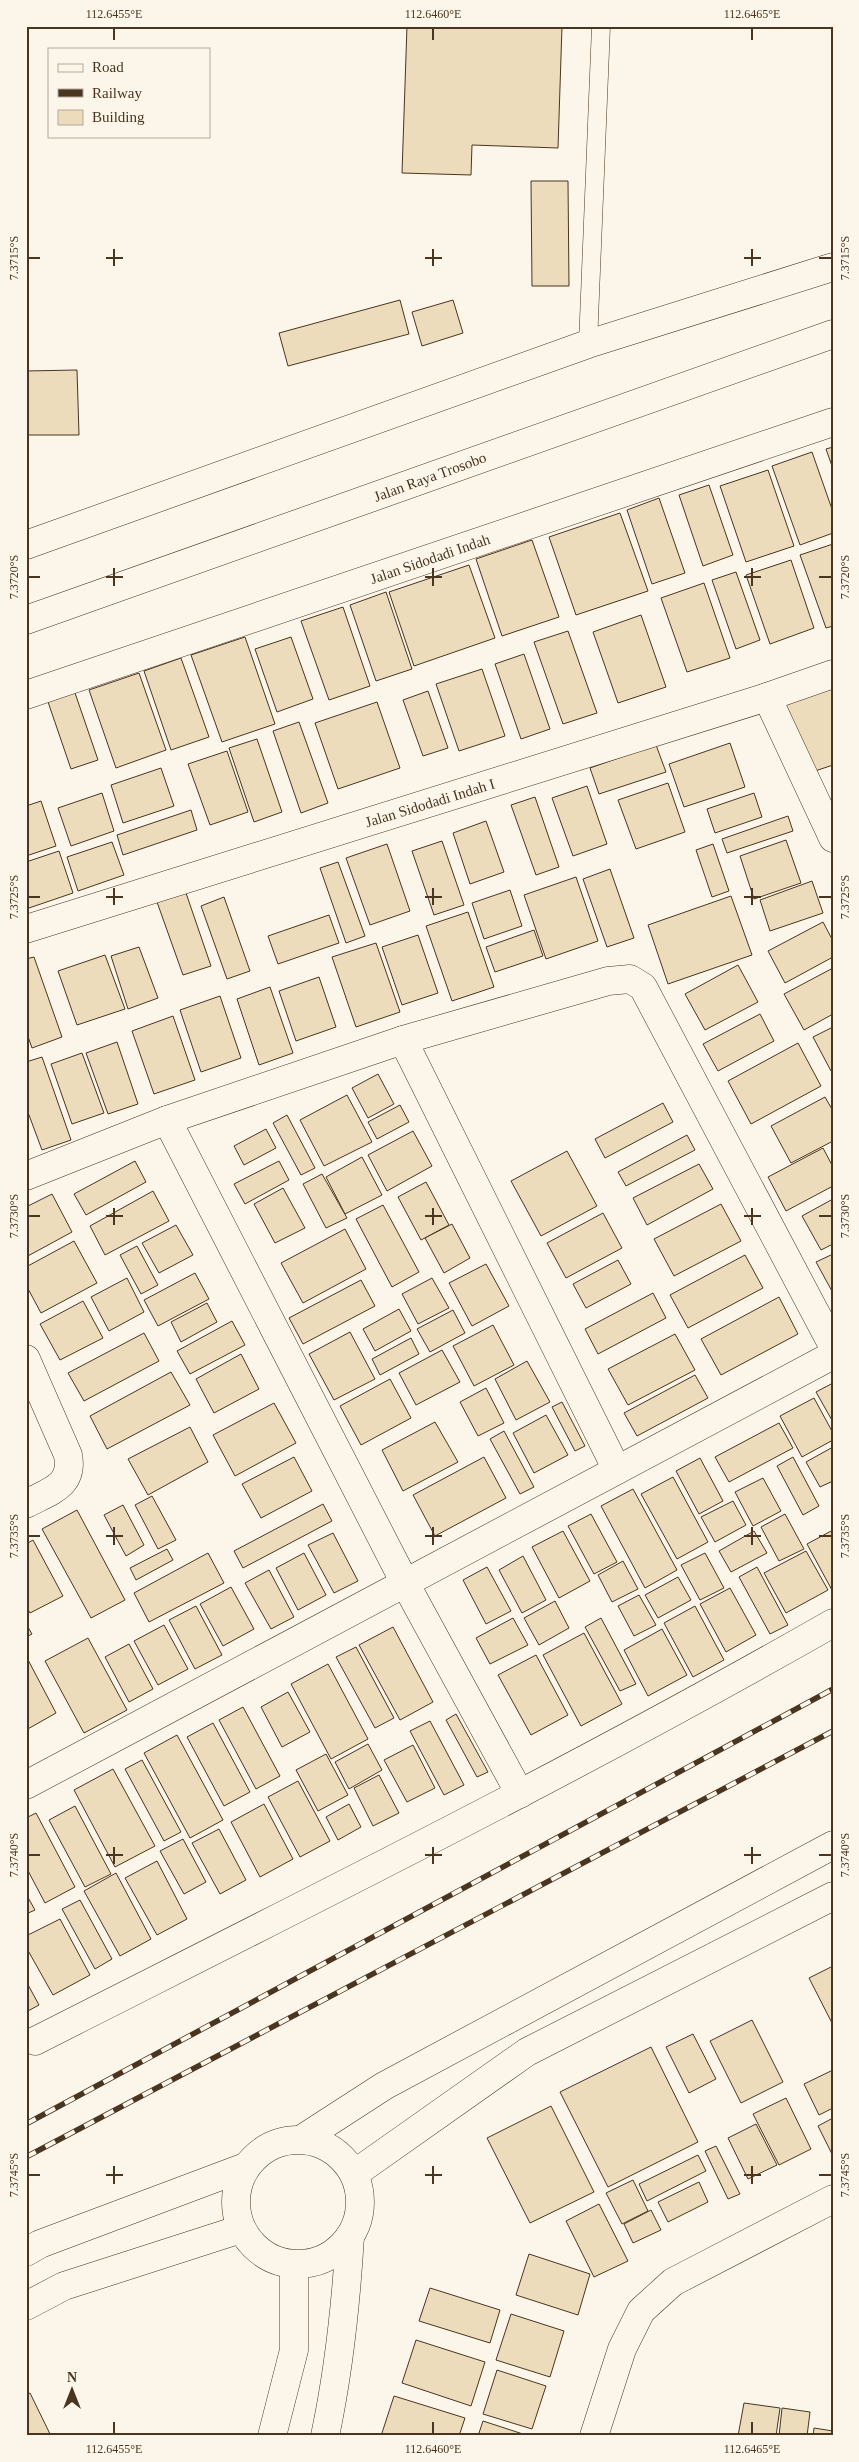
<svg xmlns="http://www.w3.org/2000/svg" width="859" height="2462" font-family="'Times New Roman',serif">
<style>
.building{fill:#ecdcbc;stroke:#4a3520}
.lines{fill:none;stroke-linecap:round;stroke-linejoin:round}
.lane-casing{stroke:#4a3520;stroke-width:19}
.street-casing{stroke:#4a3520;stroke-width:29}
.highway-casing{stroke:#4a3520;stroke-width:29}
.lane{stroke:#fbf6e9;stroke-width:18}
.street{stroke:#fbf6e9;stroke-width:28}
.highway{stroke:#fbf6e9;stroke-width:28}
.rail-casing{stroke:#4a3520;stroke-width:5.5}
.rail{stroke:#fbf6e9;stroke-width:4;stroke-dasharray:11;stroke-linecap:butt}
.ticks{fill:none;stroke:#4a3520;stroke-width:2}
.labels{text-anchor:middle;stroke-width:4;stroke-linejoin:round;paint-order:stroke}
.street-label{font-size:15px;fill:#4a3520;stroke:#fbf6e9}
.neatline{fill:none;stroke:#4a3520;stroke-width:2}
.ticks-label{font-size:12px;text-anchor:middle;fill:#4a3520}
</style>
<rect width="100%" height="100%" fill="#fbf6e9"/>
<g class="building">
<path d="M407,26h155l-4,122 -86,-3 -1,30 -69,-2z"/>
<path d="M531,181h37l1,105h-37z"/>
<path d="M400,300l9,34 -121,32 -9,-33z"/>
<path d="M453,300l10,33 -41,13 -10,-34z"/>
<path d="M77,370l2,65h-53v-64z"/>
<path d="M833,447v22l-7,-20z"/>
<path d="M812,452l21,60v21l-33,12 -28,-79z"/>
<path d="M768,470l26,76 -48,16 -26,-76z"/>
<path d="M709,485l24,70 -30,11 -24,-71z"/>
<path d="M659,498l26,75 -33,11 -25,-74z"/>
<path d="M620,513l28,78 -72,24 -27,-78z"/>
<path d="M532,540l27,77 -57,19 -26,-77z"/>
<path d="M833,544v82l-7,2 -26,-73z"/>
<path d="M791,560l23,68 -44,16 -24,-69z"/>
<path d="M469,565l26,73 -81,28 -25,-74z"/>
<path d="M736,572l24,68 -24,9 -24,-69z"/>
<path d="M704,583l26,75 -43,14 -26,-74z"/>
<path d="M386,592l26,77 -36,12 -26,-76z"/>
<path d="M343,607l27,79 -41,14 -28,-79z"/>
<path d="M641,615l25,72 -48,16 -25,-71z"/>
<path d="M568,631l29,82 -34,11 -29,-82z"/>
<path d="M245,637l30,87 -53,18 -31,-87z"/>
<path d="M291,637l22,62 -36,13 -22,-63z"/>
<path d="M524,654l26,75 -29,10 -26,-75z"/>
<path d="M181,658l28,79 -38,13 -27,-79z"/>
<path d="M482,669l23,67 -46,15 -23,-67z"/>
<path d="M139,673l27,77 -50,18 -27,-78z"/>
<path d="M833,683v82l-24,8 -25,-73z"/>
<path d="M74,690l24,70 -27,9 -24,-70z"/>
<path d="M428,691l20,57 -25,8 -20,-56z"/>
<path d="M377,702l23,66 -62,21 -23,-66z"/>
<path d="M299,722l29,81 -27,10 -28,-82z"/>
<path d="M257,739l25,73 -28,10 -25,-74z"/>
<path d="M730,743l15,44 -61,20 -15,-43z"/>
<path d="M656,745l10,27 -67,22 -9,-26z"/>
<path d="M227,751l21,61 -38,13 -22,-61z"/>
<path d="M161,768l13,38 -51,17 -12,-38z"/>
<path d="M668,783l17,49 -49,17 -18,-49z"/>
<path d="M587,786l20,58 -34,12 -21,-58z"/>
<path d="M102,793l12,38 -43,15 -13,-38z"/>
<path d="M754,793l8,24 -47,16 -8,-24z"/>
<path d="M535,797l24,70 -23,8 -25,-70z"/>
<path d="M41,801l15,45 -30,10v-50z"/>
<path d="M191,810l6,20 -74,25 -6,-20z"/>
<path d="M788,816l5,15 -66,22 -5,-14z"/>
<path d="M486,821l18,51 -34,12 -17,-51z"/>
<path d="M786,840l15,43 -47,16 -14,-43z"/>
<path d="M442,841l22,64 -30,10 -22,-64z"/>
<path d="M112,842l12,33 -46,16 -11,-34z"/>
<path d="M387,844l23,67 -40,14 -24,-67z"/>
<path d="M713,844l16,47 -17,6 -16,-47z"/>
<path d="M59,851l14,42 -47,16v-47z"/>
<path d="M338,862l27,74 -19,7 -26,-75z"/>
<path d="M610,869l24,69 -27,9 -24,-68z"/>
<path d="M576,877l22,64 -52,18 -22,-64z"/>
<path d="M812,881l11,32 -53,18 -10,-31z"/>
<path d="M510,890l12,36 -38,13 -12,-36z"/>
<path d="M186,893l25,73 -28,9 -26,-73z"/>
<path d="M731,896l21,59 -84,29 -20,-59z"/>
<path d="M224,897l26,74 -23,8 -26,-73z"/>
<path d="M468,912l26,75 -42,14 -26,-75z"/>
<path d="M329,915l10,28 -61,21 -10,-28z"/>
<path d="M823,922l10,19v16l-48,26 -17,-32z"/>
<path d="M534,930l9,26 -48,16 -9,-25z"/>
<path d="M418,935l20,58 -36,12 -20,-58z"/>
<path d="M376,943l24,69 -44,15 -24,-70z"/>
<path d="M139,947l19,51 -30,11 -17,-53z"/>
<path d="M105,955l20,54 -48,16 -19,-54z"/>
<path d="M34,957l28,80 -30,11 -6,-17v-72z"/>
<path d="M738,965l20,37 -53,28 -20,-36z"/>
<path d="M833,968v46l-29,16 -20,-36z"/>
<path d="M319,977l17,50 -40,14 -17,-50z"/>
<path d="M270,987l23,66 -34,12 -22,-66z"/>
<path d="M220,996l21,62 -40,14 -21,-62z"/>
<path d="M760,1014l14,27 -56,30 -15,-27z"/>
<path d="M173,1016l22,64 -41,14 -22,-63z"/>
<path d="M833,1027v43l-2,1 -18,-34z"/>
<path d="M117,1042l21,62 -30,10 -22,-61z"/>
<path d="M798,1043l23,43 -70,38 -23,-43z"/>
<path d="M82,1053l22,60 -32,11 -21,-60z"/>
<path d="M42,1057l29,83 -29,10 -16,-43v-45z"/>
<path d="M378,1074l16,30 -26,14 -16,-30z"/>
<path d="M347,1095l25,47 -48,24 -24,-46z"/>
<path d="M825,1097l8,14v30l-42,22 -20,-37z"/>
<path d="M663,1103l10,19 -68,36 -10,-19z"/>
<path d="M400,1105l9,17 -32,17 -9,-17z"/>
<path d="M287,1115l28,53 -14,7 -28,-52z"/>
<path d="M266,1129l10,19 -32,17 -10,-19z"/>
<path d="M413,1131l19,35 -45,25 -19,-36z"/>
<path d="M687,1135l8,15 -69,36 -8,-14z"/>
<path d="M823,1148l10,19v19l-47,25 -18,-34z"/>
<path d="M567,1151l30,55 -56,30 -30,-55z"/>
<path d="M362,1157l20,38 -37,19 -19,-37z"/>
<path d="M135,1161l11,21 -60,33 -12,-21z"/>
<path d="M279,1161l10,19 -44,24 -11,-20z"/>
<path d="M699,1164l14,25 -66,36 -14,-27z"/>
<path d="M322,1174l25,44 -21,10 -23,-44z"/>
<path d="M426,1182l23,43 -28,15 -23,-43z"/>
<path d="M283,1188l22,40 -30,15 -21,-39z"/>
<path d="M153,1191l16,30 -64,34 -15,-29z"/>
<path d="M52,1194l20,38 -46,25v-50z"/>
<path d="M833,1199v45l-12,6 -19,-34z"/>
<path d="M721,1204l20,37 -67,35 -20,-37z"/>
<path d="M383,1205l36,67 -27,15 -36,-68z"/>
<path d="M603,1213l19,35 -56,30 -19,-35z"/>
<path d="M452,1224l18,34 -26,15 -19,-35z"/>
<path d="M176,1225l17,30 -34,18 -17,-30z"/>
<path d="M345,1229l21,40 -63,34 -22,-40z"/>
<path d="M74,1241l23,42 -56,30 -15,-28v-18z"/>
<path d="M137,1246l21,39 -17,9 -21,-39z"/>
<path d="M833,1254v39l-17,-31z"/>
<path d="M745,1255l18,33 -75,40 -18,-33z"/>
<path d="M618,1260l13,24 -45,24 -13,-24z"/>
<path d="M486,1264l23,42 -37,20 -23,-43z"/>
<path d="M195,1273l14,26 -51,27 -14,-26z"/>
<path d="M127,1278l17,34 -35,19 -18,-34z"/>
<path d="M432,1278l17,30 -31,16 -16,-30z"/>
<path d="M361,1280l14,26 -72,38 -14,-26z"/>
<path d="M653,1293l13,25 -68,36 -13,-25z"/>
<path d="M779,1297l19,37 -77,41 -20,-36z"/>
<path d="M83,1301l20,37 -43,22 -20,-36z"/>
<path d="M207,1303l10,19 -36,20 -10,-20z"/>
<path d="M399,1309l12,22 -36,20 -12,-22z"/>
<path d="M453,1310l12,23 -35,19 -13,-23z"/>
<path d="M232,1321l13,24 -55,29 -13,-23z"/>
<path d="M493,1325l21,40 -40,21 -21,-40z"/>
<path d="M350,1332l25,47 -41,21 -25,-46z"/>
<path d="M144,1333l15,28 -75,40 -16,-28z"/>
<path d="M675,1334l20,36 -67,35 -20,-36z"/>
<path d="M411,1338l8,16 -39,21 -8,-16z"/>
<path d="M442,1350l18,32 -44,23 -17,-32z"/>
<path d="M241,1354l18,35 -45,24 -18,-34z"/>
<path d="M527,1361l23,41 -34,18 -21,-41z"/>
<path d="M171,1372l19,33 -83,44 -17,-33z"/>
<path d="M695,1375l13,23 -71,38 -13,-23z"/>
<path d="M390,1379l21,39 -50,27 -21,-39z"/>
<path d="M833,1383v39l-17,-30z"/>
<path d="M486,1388l18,35 -26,13 -18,-34z"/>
<path d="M814,1398l19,35v7l-31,17 -22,-41z"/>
<path d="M562,1402l23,44 -10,5 -23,-44z"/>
<path d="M274,1403l22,40 -61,33 -22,-41z"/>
<path d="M546,1415l22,40 -34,18 -21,-40z"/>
<path d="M435,1422l23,40 -55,29 -21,-41z"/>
<path d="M779,1423l14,25 -64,34 -14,-25z"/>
<path d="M190,1427l18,35 -60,33 -20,-36z"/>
<path d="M504,1431l30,56 -14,7 -30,-55z"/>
<path d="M833,1447v34l-13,6 -14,-25z"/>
<path d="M294,1457l18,34 -51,27 -19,-34z"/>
<path d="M484,1457l22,41 -71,38 -22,-41z"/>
<path d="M793,1457l26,49 -16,9 -26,-49z"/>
<path d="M700,1458l23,43 -24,13 -23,-43z"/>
<path d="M673,1477l35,65 -31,17 -36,-65z"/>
<path d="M763,1478l18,33 -28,15 -18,-34z"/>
<path d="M633,1489l44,81 -32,18 -44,-82z"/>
<path d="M152,1496l24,44 -18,9 -23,-44z"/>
<path d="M733,1501l13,24 -31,17 -14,-25z"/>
<path d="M323,1504l9,17 -89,47 -9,-17z"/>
<path d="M123,1505l21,40 -18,11 -22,-41z"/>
<path d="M77,1510l48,90 -34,18 -49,-89z"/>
<path d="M591,1514l26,48 -23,12 -26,-48z"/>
<path d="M785,1514l19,35 -25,12 -18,-34z"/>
<path d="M833,1530v62l-26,-48z"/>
<path d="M563,1531l27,50 -31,17 -27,-51z"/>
<path d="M754,1531l13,22 -36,19 -12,-21z"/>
<path d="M333,1533l25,48 -24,12 -26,-48z"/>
<path d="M33,1540l30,56 -33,17 -4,-7v-62z"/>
<path d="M167,1549l6,11 -37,20 -6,-12z"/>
<path d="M806,1551l22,39 -42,23 -22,-40z"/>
<path d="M208,1553l16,30 -75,39 -15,-29z"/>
<path d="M304,1553l22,42 -28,15 -22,-42z"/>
<path d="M705,1553l19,35 -24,12 -19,-35z"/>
<path d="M523,1556l23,44 -24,13 -23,-43z"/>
<path d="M623,1561l15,28 -26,13 -14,-27z"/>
<path d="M487,1567l24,44 -25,13 -23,-44z"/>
<path d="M757,1567l31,58 -18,9 -31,-57z"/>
<path d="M269,1570l25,47 -23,12 -26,-46z"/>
<path d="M678,1577l13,23 -33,18 -13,-23z"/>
<path d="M231,1587l23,42 -31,17 -23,-42z"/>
<path d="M730,1588l26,47 -30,17 -26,-48z"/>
<path d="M639,1595l17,30 -22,11 -16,-30z"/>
<path d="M555,1601l14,27 -30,17 -15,-27z"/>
<path d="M196,1606l26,49 -27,14 -26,-49z"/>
<path d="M695,1606l29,54 -31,17 -29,-54z"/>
<path d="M513,1618l15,27 -38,19 -14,-26z"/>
<path d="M601,1618l35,66 -16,7 -35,-64z"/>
<path d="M26,1624l6,10 -6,3z"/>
<path d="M164,1625l24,44 -30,16 -24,-44z"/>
<path d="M393,1627l40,75 -33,18 -41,-75z"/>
<path d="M662,1629l25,46 -39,21 -24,-46z"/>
<path d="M584,1633l38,71 -41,22 -38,-71z"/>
<path d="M88,1638l39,72 -43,23 -39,-72z"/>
<path d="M129,1644l24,45 -24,13 -24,-45z"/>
<path d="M356,1647l38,71 -19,10 -39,-71z"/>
<path d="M536,1655l32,60 -37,20 -33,-60z"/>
<path d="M26,1656l30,57 -30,17z"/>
<path d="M328,1664l40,75 -37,20 -40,-75z"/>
<path d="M288,1692l22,40 -28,15 -21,-40z"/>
<path d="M243,1707l37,69 -24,13 -37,-69z"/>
<path d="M456,1714l32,58 -11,5 -31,-57z"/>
<path d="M430,1721l34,64 -20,10 -34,-64z"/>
<path d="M213,1723l37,69 -26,14 -37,-69z"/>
<path d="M177,1735l46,85 -33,18 -46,-85z"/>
<path d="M368,1744l14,26 -33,19 -14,-27z"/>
<path d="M413,1745l22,43 -28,14 -23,-42z"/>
<path d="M326,1754l22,41 -30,16 -22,-41z"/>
<path d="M142,1760l39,72 -17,9 -39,-72z"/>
<path d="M113,1769l42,77 -40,21 -41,-77z"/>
<path d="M379,1775l20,38 -26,13 -19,-38z"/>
<path d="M298,1781l32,60 -30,16 -32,-60z"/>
<path d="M264,1804l29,55 -33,18 -29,-55z"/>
<path d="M349,1804l12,23 -23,13 -12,-23z"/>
<path d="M75,1806l36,68 -26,13 -36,-67z"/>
<path d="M36,1813l39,74 -30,16 -19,-36v-49z"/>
<path d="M219,1829l27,51 -26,14 -28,-51z"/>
<path d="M183,1839l23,43 -22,12 -24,-43z"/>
<path d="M157,1861l30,58 -30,16 -32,-57z"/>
<path d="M116,1873l35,66 -31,17 -36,-65z"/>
<path d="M26,1894l9,16 -9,4z"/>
<path d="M80,1900l32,59 -17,10 -33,-60z"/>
<path d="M60,1919l30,56 -37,20 -27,-48v-11z"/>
<path d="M833,1966v59l-24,-47z"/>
<path d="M26,1981l13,24 -13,7z"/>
<path d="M752,2020l31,62 -42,21 -31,-62z"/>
<path d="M693,2034l23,45 -27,14 -23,-46z"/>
<path d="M651,2047l47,95 -90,45 -48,-95z"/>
<path d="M833,2070v38l-14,7 -15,-31z"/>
<path d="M786,2098l25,51 -32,16 -26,-51z"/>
<path d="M551,2106l43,86 -64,31 -43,-85z"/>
<path d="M833,2118v38l-15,-30z"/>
<path d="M756,2124l21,41 -29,14 -20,-41z"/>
<path d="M716,2146l24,48 -12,5 -23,-48z"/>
<path d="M698,2155l8,16 -59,30 -8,-17z"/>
<path d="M633,2180l15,31 -26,13 -16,-31z"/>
<path d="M699,2182l9,20 -40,20 -10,-20z"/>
<path d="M599,2204l29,57 -34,16 -28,-56z"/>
<path d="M651,2210l10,20 -28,13 -9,-19z"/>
<path d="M529,2254l61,20 -12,41 -62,-20z"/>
<path d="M430,2288l70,22 -10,33 -71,-22z"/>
<path d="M511,2314l53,17 -14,46 -54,-17z"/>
<path d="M416,2340l69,22 -14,44 -69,-23z"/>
<path d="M497,2370l49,16 -14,43 -49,-15z"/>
<path d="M30,2393l21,43h-25v-41z"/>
<path d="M394,2396l71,22 -6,18h-78z"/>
<path d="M744,2403l36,5 -4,28h-38z"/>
<path d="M782,2408l28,4 -3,24h-28z"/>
<path d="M483,2421l46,15h-51z"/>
<path d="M814,2428l19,3v5h-20z"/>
</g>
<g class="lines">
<defs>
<path id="lane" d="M588,344l13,-318"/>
<g id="street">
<path d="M26,695l807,-273"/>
<path d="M767,697l66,141"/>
<path d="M26,929l741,-232 66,-23"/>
<path d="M403,1040l214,430"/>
<path d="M167,1120l238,463 115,211"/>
<path d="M26,1176l141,-56 236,-80 205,-59 22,-2 13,8 190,359"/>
<path d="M26,1359l42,96c6,31 -18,36 -42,49"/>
<path d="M26,1785l807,-430"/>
<path d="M35,2041c268,-136 537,-269 798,-418"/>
<path d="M302,2139l82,-53 449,-241"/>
<circle cx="298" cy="2202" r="62"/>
<path d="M354,2174l173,-122 306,-156"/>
<path d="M26,2252l14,-8 205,-77"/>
<path d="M26,2306l38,-20 177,-57"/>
<path d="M272,2436l22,-86v-85"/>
<path d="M325,2436c14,-66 21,-132 25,-200"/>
<path d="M594,2436l28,-87 19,-38 32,-29 160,-83"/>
</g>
<g id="highway">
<path d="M26,545l562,-201 245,-77"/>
<path d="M26,620l807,-286"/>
</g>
</defs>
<use href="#lane" class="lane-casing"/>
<use href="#street" class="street-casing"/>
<use href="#highway" class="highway-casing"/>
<use href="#lane" class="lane"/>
<use href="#street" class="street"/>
<use href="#highway" class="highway"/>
<defs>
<g id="rail">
<path d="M26,2124l807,-435"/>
<path d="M26,2157l807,-426"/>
</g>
</defs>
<use href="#rail" class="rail-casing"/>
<use href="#rail" class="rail"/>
</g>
<path class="ticks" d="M114,28v12M433,28v12M752,28v12M114,249v17M433,249v17M752,249v17M28,258h12M106,258h17M425,258h17M744,258h17M819,258h13M114,568v18M433,568v18M752,568v18M28,577h12M106,577h17M425,577h17M744,577h17M819,577h13M114,888v17M433,888v17M752,888v17M28,897h12M106,897h17M425,897h17M744,897h17M819,897h13M114,1208v17M433,1208v17M752,1208v17M28,1216h12M106,1216h17M425,1216h17M744,1216h17M819,1216h13M114,1527v18M433,1527v18M752,1527v18M28,1536h12M106,1536h17M425,1536h17M744,1536h17M819,1536h13M114,1847v17M433,1847v17M752,1847v17M28,1855h12M106,1855h17M425,1855h17M744,1855h17M819,1855h13M114,2166v18M433,2166v18M752,2166v18M28,2175h12M106,2175h17M425,2175h17M744,2175h17M819,2175h13M114,2422v12M433,2422v12M752,2422v12"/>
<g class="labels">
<g class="street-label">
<text transform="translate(430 477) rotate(-20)" y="5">Jalan Raya Trosobo</text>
<text transform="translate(430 559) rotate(-19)" y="5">Jalan Sidodadi Indah</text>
<text transform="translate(430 803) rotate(-17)" y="5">Jalan Sidodadi Indah I</text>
</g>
</g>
<rect width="859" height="2462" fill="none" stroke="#fbf6e9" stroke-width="55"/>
<rect x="48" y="48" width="162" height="90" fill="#fbf6e9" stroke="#b4a999"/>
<rect x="58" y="64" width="25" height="8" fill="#fbf6e9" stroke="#b4a999"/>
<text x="92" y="72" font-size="15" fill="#4a3520">Road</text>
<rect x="58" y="89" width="25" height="8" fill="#4a3520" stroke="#b4a999"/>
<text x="92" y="98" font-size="15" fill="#4a3520">Railway</text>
<rect x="58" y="110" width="25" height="15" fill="#ecdcbc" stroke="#b4a999"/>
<text x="92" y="122" font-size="15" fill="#4a3520">Building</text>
<g transform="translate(72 2390)" stroke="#fbf6e9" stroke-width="4" paint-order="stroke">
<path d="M0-4L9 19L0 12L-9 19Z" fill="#4a3520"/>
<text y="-8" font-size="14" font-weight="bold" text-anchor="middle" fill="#4a3520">N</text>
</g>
<rect x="28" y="28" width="804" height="2406" class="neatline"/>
<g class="ticks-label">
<text x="114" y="18">112.6455°E</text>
<text x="433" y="18">112.6460°E</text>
<text x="752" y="18">112.6465°E</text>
<text transform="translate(14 258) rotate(-90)" y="4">7.3715°S</text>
<text transform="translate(845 258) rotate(-90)" y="4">7.3715°S</text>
<text transform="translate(14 577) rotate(-90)" y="4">7.3720°S</text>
<text transform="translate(845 577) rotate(-90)" y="4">7.3720°S</text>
<text transform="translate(14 897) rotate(-90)" y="4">7.3725°S</text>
<text transform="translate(845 897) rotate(-90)" y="4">7.3725°S</text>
<text transform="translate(14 1216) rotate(-90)" y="4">7.3730°S</text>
<text transform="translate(845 1216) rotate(-90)" y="4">7.3730°S</text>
<text transform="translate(14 1536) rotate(-90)" y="4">7.3735°S</text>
<text transform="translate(845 1536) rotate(-90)" y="4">7.3735°S</text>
<text transform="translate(14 1855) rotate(-90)" y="4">7.3740°S</text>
<text transform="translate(845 1855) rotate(-90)" y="4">7.3740°S</text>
<text transform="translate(14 2175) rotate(-90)" y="4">7.3745°S</text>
<text transform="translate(845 2175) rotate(-90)" y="4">7.3745°S</text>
<text x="114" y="2453">112.6455°E</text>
<text x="433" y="2453">112.6460°E</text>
<text x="752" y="2453">112.6465°E</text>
</g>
</svg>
